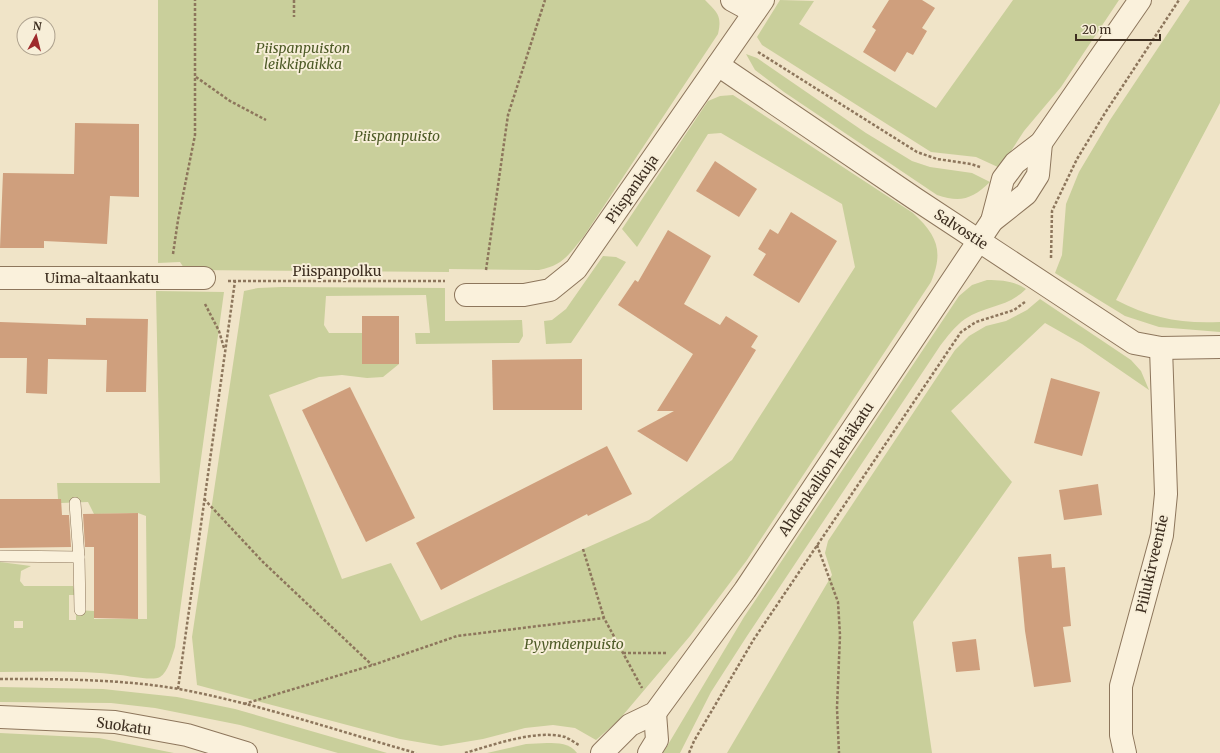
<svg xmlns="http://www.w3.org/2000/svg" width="1220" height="753" font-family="Merriweather,serif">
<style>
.green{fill:#c9cf9b;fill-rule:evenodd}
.building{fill:#cf9f7d}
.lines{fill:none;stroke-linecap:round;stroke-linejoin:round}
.service-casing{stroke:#8d765c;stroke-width:12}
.minor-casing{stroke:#8d765c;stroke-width:24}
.tertiary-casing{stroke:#8d765c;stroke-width:24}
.path{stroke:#8d765c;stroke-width:2.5;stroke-dasharray:3 2;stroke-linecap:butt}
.service{stroke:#faf1dc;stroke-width:11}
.minor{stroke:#faf1dc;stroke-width:22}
.tertiary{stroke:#faf1dc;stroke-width:22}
.labels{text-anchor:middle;stroke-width:4;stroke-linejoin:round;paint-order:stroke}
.park-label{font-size:14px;font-style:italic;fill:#4d5a26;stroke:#f7eed8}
.street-label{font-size:14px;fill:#3d2e20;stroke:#f7eed8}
</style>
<rect width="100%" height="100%" fill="#f0e4c8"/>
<g class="green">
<path d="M158,0h547c13,13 17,16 13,34l-134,202c-15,18 -20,29 -45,34l-90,-1v3l-259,-2 -6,-2 -4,-6 -22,1z"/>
<path d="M780,0l34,1 -15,23 137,84 77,-108h106l-58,87 -37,44 -24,37 -24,-11 -45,-5 -169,-107 -5,-8z"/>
<path d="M1190,0h30v103l-104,197c35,18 65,24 104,22v10l-61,-5 -34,-11 -70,-43 7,-18 4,-51 13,-32 31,-52z"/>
<path d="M746,54l11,4 109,75 46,28 18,6 42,6 18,9c-18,17 -29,21 -53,13l-153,-103 -29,-22z"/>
<path d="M733,95l180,118c24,22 31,38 18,69l-184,278 -57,76 -72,85 -22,19 -21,-12 -22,-3 -28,3 -42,11 -42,7 -41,-7 -203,-54 -5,-48 52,-346 14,-3 24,-1 163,1v33l77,-1 1,16 -4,7 -103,1 -1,-11h15l-4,-38 -100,1 -2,29 5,8h33v31h37l-16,13 -16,1 -25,-3 -23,2 -50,18 73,184 49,-16 30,58 228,-101 83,-60 123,-193 -13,-63 -121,-71 -13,1 -71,113 -15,-18 86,-128 12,-5z"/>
<path d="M603,256l13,1 10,5 -55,81 -25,1 -2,-23 8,-1 14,-11z"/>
<path d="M987,280c15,0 27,1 39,9 -19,19 -40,16 -61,30 -10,7 -18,18 -25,27l-193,290 -36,56 -31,61h-17l81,-136 215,-321 13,-11z"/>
<path d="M156,291l68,1 -49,355c-3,9 -7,25 -15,30 -7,4 -31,-1 -40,-2 -39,-5 -80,-3 -120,-3v-110l31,4 -10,5 -1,10 4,5h49l2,9h-6v25h7v-10l18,1v8h53l-1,-103 -8,-3 -44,1 -6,-12 -27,1v-4h-3l-1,-16h103zM14,621h9v7h-9z"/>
<path d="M1040,299l91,61 10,11 8,19 -67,-46 -37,-21 -94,88 61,71 -99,140 19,131h-205l105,-178 -7,-22 3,-12 127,-191 14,-14 17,-10 20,-5 21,-11z"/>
<path d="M0,687l103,2 74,8 58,12 152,44h-49l-98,-28 -85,-17 -44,-5 -111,-1z"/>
<path d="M0,733l99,5 75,15h-174z"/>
<path d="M547,743c11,0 23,0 30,10h-90l39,-9z"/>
</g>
<g class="building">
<path d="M889,0h33l13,8 -13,20 5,3 -14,24 -6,-3 -12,20 -32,-20 13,-22 -4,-3z"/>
<path d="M75,123l64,1v73l-29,-1 -3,48 -63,-3v7h-44l3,-75 71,1z"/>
<path d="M715,161l42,28 -18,28 -43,-26z"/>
<path d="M791,212l46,29 -38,62 -46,-28 13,-21 -8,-5 12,-20 8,5z"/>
<path d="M668,230l43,26 -27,48 36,21 6,-9 32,20 -7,11 5,3 -69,112 -50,-31 37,-20h-17l36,-57 -75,-49 17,-25 3,2z"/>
<rect x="362" y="316" width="37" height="48"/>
<path d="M86,318l62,1 -2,73h-40l1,-32 -59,-1 -1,35 -21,-1 1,-35h-27v-36l86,3z"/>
<path d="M582,359v51h-89l-1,-50z"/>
<path d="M1051,378l49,14 -18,64 -48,-13z"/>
<path d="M350,387l65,131 -49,24 -64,-132z"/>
<path d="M607,446l25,48 -44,22 -1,-2 -146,76 -25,-47z"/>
<path d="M1098,484l4,31 -38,5 -5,-30z"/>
<path d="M0,499h61l1,16h7l2,32 -71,1z"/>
<path d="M138,513v106l-44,-1v-71h-9l-2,-33z"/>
<path d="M1051,554l1,14 13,-1 6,59 -8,1 8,55 -37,5 -9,-56 -7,-74z"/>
<path d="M976,639l4,31 -24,2 -4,-30z"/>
</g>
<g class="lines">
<defs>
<g id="service">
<path d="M0,556l79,1 -4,-54"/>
<path d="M79,557l1,53"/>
</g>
<g id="minor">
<path d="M732,0l22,12"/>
<path d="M718,65l196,133 220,145 27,5 59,-1"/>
<path d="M0,278h204"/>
<path d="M466,295h58l26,-5 26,-21 187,-269"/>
<path d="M1125,753l-4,-18v-49l41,-151 4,-41 -5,-146"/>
</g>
<g id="tertiary">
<path d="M992,221l11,-42 12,-16 26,-20 99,-143"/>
<path d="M0,717l115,5 72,13 59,18"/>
<path d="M602,753l28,-28 25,-12 90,-123 247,-369 34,-27 12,-19 3,-32"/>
<path d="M649,753l8,-13 -2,-27"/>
</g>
</defs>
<use href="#service" class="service-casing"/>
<use href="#minor" class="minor-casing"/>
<use href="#tertiary" class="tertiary-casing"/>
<g class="path">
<path d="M294,0v17"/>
<path d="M758,52l159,100 20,7 34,5 9,3"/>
<path d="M196,77l34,24 36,19"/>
<path d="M173,254l5,-34 17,-85v-135"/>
<path d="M1051,258l1,-47 25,-52 28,-46 74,-113"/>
<path d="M486,270l22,-155 37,-115"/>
<path d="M228,281h217"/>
<path d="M205,304l14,27 5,17"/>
<path d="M204,499l59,63 109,103"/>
<path d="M817,545l21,57 2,33 -3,73 2,45"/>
<path d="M583,549l21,69 38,70"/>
<path d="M623,653h44"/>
<path d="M0,679c59,0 120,0 179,10 80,15 159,42 237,64"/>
<path d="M178,689l57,-408"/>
<path d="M244,704l129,-39 84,-29 147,-18"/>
<path d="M465,753c28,-8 71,-24 100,-16 5,2 10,6 14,8"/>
<path d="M689,753l5,-12 60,-102 207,-307 15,-10 38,-12 11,-8"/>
</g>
<use href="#service" class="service"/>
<use href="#minor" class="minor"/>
<use href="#tertiary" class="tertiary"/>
</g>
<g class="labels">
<g class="park-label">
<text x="303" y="53">Piispanpuiston<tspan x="303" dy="16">leikkipaikka</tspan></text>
<text x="397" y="141">Piispanpuisto</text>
<text x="574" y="649">Pyymäenpuisto</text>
</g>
<g class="street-label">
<text transform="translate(632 189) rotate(-55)" y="5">Piispankuja</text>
<text transform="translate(961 229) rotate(33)" y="5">Salvostie</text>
<text x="337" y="276">Piispanpolku</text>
<text x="102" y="283">Uima-altaankatu</text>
<text transform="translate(826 469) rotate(-56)" y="5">Ahdenkallion kehäkatu</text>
<text transform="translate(1152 564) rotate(-77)" y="5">Piilukirveentie</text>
<text transform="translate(124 726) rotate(8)" y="5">Suokatu</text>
</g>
</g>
<g transform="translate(36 36) rotate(7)"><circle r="19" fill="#f7eed8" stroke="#ada18e"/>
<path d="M0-3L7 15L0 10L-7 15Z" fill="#9e2a2b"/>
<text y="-6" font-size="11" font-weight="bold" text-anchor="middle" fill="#3d2e20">N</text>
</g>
<path d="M1076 34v6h84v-6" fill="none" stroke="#3d2e20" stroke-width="2"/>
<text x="1082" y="34" font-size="12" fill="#3d2e20" stroke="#f7eed8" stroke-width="3" paint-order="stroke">20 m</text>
</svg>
